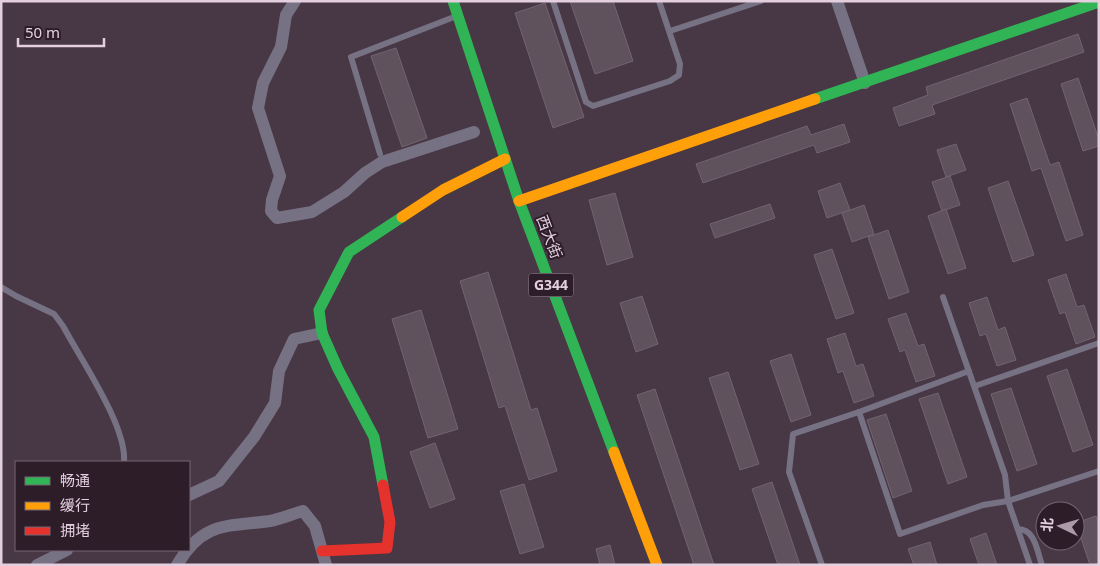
<svg xmlns="http://www.w3.org/2000/svg" width="1100" height="566" font-family="'Noto Sans','Noto Sans SC',sans-serif">
<style>
.building{fill:#60525d;stroke:#72646f}
.lines{fill:none;stroke-linecap:round;stroke-linejoin:round}
.lane{stroke:#767284;stroke-width:6}
.street{stroke:#767284;stroke-width:12}
.fast{stroke:#30b455;stroke-width:11}
.slow{stroke:#ff9f0a;stroke-width:11}
.jam{stroke:#e5322d;stroke-width:11}
.labels{text-anchor:middle;stroke-width:4;stroke-linejoin:round;paint-order:stroke}
.shield{fill:#2d1d29;stroke:#ad9aa8;stroke-width:1}
.shield-label{font-size:14px;font-weight:bold;fill:#e4cfdf}
.street-label{font-size:15px;fill:#e4cfdf;stroke:#2d1d29}
</style>
<rect width="100%" height="100%" fill="#483745"/>
<g class="building">
<path d="M570,1h43l20,60 -38,13z"/>
<path d="M545,3l39,114 -31,11 -38,-115z"/>
<path d="M1078,34l6,18 -152,53 3,9 -36,12 -6,-18 35,-13 -2,-8z"/>
<path d="M396,48l31,90 -25,9 -31,-91z"/>
<path d="M1078,78l21,62v6l-16,5 -22,-67z"/>
<path d="M1027,98l23,67 9,-3 24,73 -17,6 -25,-73 -9,3 -22,-67z"/>
<path d="M844,124l6,18 -33,11 -3,-8 -111,38 -7,-19 111,-38 4,9z"/>
<path d="M956,144l10,26 -20,7 -9,-27z"/>
<path d="M950,176l10,29 -18,6 -10,-29z"/>
<path d="M1008,181l26,74 -21,7 -25,-74z"/>
<path d="M840,183l10,27 -23,8 -9,-27z"/>
<path d="M615,193l18,64 -26,8 -18,-65z"/>
<path d="M770,204l5,14 -60,20 -5,-14z"/>
<path d="M864,205l10,29 -22,8 -10,-29z"/>
<path d="M946,209l20,59 -18,6 -20,-58z"/>
<path d="M888,230l21,62 -20,7 -21,-62z"/>
<path d="M832,249l22,64 -18,6 -22,-64z"/>
<path d="M488,272l43,138 6,-2 20,63 -28,9 -24,-74 -6,2 -39,-127z"/>
<path d="M1066,274l11,33 7,-2 11,32 -19,7 -11,-32 -5,2 -12,-34z"/>
<path d="M642,296l16,48 -22,8 -16,-49z"/>
<path d="M987,297l11,33 7,-3 11,33 -19,6 -11,-32 -6,2 -11,-33z"/>
<path d="M421,310l37,119 -30,9 -36,-119z"/>
<path d="M906,313l12,33 6,-2 11,32 -19,6 -11,-32 -5,2 -12,-33z"/>
<path d="M845,333l11,33 7,-2 11,32 -20,7 -11,-32 -5,2 -11,-34z"/>
<path d="M791,354l20,61 -20,7 -21,-61z"/>
<path d="M1067,369l26,76 -20,7 -26,-76z"/>
<path d="M728,372l31,92 -19,6 -31,-92z"/>
<path d="M1011,388l26,76 -20,7 -26,-77z"/>
<path d="M655,389l59,176h-20l-57,-170z"/>
<path d="M938,393l29,84 -19,7 -29,-85z"/>
<path d="M886,414l26,77 -19,7 -26,-78z"/>
<path d="M435,443l20,56 -25,9 -20,-56z"/>
<path d="M772,482l28,83h-22l-26,-76z"/>
<path d="M524,484l20,63 -24,7 -20,-63z"/>
<path d="M1096,516l3,8v39l-9,2 -14,-42z"/>
<path d="M986,533l11,32h-18l-9,-26z"/>
<path d="M930,542l7,23h-23l-6,-16z"/>
<path d="M610,545l5,20h-15l-4,-16z"/>
</g>
<g class="lines">
<g class="lane">
<path d="M553,1l33,101 7,4 77,-25 9,-6 1,-11 -21,-63"/>
<path d="M670,31l91,-30"/>
<path d="M380,154l-29,-97 103,-40"/>
<path d="M1,287l15,9 38,18 9,12c18,34 64,100 61,136"/>
<path d="M943,297l62,178 3,26 22,64"/>
<path d="M975,386l124,-43"/>
<path d="M859,412l110,-41"/>
<path d="M1018,529c17,0 19,22 24,36"/>
<path d="M822,565l-33,-93 4,-38 66,-22 41,122 83,-29 25,-4 91,-30"/>
</g>
<g class="street">
<path d="M295,1l-9,14 -5,32 -18,36 -5,25 22,68 -8,24 -1,11 6,7 35,-6 32,-20 21,-19 17,-11 92,-30"/>
<path d="M837,1l28,82"/>
<path d="M189,495l30,-14 35,-44 21,-34 4,-32 15,-32 28,-6"/>
<path d="M37,565l30,-15"/>
<path d="M177,565c26,-44 49,-38 93,-44 11,-2 22,-7 33,-10l12,15 11,39"/>
</g>
<g class="fast">
<path d="M453,1l66,200 95,251"/>
<path d="M815,99l284,-97"/>
<path d="M383,485l-9,-48 -36,-68 -16,-36 -3,-23 30,-58 53,-35"/>
</g>
<g class="slow">
<path d="M519,201l296,-102"/>
<path d="M402,217l41,-27 62,-31"/>
<path d="M614,452l43,113"/>
</g>
<path class="jam" d="M322,551l65,-3 3,-26 -7,-37"/>
</g>
<g class="labels">
<rect class="shield" x="528.5" y="273.5" width="45" height="23" rx="4"/>
<g class="shield-label">
<text x="551" y="290">G344</text>
</g>
<g class="street-label">
<text transform="translate(549 237) rotate(69)" y="5">西大街</text>
</g>
</g>
<rect width="1100" height="566" fill="none" stroke="#e4cfdf" stroke-width="5"/>
<rect x="15" y="461" width="175" height="90" fill="#2d1d29" stroke="#766472"/>
<rect x="25" y="477" width="25" height="8" fill="#30b455" stroke="#766472"/>
<text x="60" y="486" font-size="15" fill="#e4cfdf">畅通</text>
<rect x="25" y="502" width="25" height="8" fill="#ff9f0a" stroke="#766472"/>
<text x="60" y="511" font-size="15" fill="#e4cfdf">缓行</text>
<rect x="25" y="527" width="25" height="8" fill="#e5322d" stroke="#766472"/>
<text x="60" y="536" font-size="15" fill="#e4cfdf">拥堵</text>
<g transform="translate(1060 526) rotate(275)"><circle r="24" fill="#2d1d29" stroke="#766472"/>
<path d="M0-4L9 19L0 12L-9 19Z" fill="#ad9aa9"/>
<text y="-8" font-size="14" font-weight="bold" text-anchor="middle" fill="#e4cfdf">北</text>
</g>
<path d="M18 38v8h86v-8" fill="none" stroke="#e4cfdf" stroke-width="2.5"/>
<text x="25" y="38" font-size="15" fill="#e4cfdf" stroke="#2d1d29" stroke-width="4" paint-order="stroke">50 m</text>
</svg>
